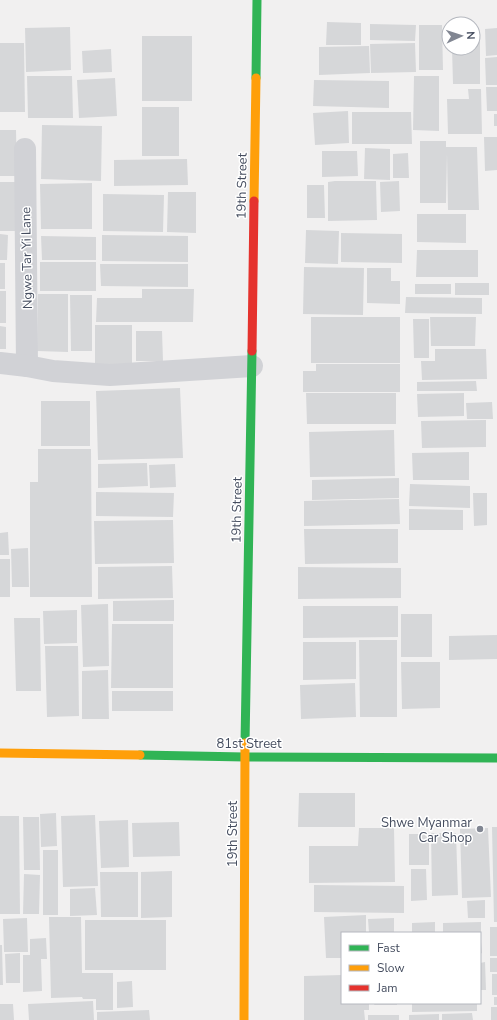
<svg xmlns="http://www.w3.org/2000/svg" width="497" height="1020" font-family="'Nunito Sans',sans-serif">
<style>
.building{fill:#d6d7d9}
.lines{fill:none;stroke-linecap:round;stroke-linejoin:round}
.street{stroke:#d1d2d6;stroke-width:22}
.fast{stroke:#30b455;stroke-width:9}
.slow{stroke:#ff9f0a;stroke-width:9}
.jam{stroke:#e5322d;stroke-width:9}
.poi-dot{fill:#818692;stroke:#fff;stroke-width:1.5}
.labels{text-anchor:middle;stroke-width:3;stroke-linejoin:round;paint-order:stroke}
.street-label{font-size:13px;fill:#454d5f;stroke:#fff}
.poi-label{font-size:13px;fill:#454d5f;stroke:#fff;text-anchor:end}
</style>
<rect width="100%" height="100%" fill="#f1f0f0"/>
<g class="building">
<path d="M327,22l34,1v22h-35z"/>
<path d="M370,24l46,1 -1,16 -45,-1z"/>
<path d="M419,25h23l1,45h-24z"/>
<path d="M70,27l1,43 -45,2 -1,-44z"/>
<path d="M497,28v27l-11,1 -1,-27z"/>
<path d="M473,32h7v52h-27l-1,-36h21z"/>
<rect x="142" y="36" width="50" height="65"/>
<path d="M0,43h24l1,69h-25z"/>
<path d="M415,43l1,29 -45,1 -1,-29z"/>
<path d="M369,46l1,27 -51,2v-28z"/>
<path d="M111,49l1,23 -29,1 -1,-22z"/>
<path d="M497,57v28h-11l-1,-27z"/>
<path d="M27,76h45l1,42h-45z"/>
<path d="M414,76h25v55l-26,-1z"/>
<path d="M115,78l2,38 -38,2 -2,-38z"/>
<path d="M314,80l75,1v27l-76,-2z"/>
<path d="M486,87h11v24h-10z"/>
<path d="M468,89h13l1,45h-34l-1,-35h22z"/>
<rect x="142" y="107" width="37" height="49"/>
<path d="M348,111l1,32 -34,2 -2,-32z"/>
<path d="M352,112h59l1,32h-60z"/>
<rect x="494" y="114" width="3" height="12"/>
<path d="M42,125l60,1 -1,55 -60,-2z"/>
<path d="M0,130h16l1,46h-17z"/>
<path d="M484,137h13v33l-12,1z"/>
<path d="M420,141h26v6h31l2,63h-31l-1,-56 -1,49h-26z"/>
<path d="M365,148l25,1v31l-26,-1z"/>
<path d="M322,151h35l1,25 -36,1z"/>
<path d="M408,153l1,25h-16v-24z"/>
<path d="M187,159l1,26 -74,1v-26z"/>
<path d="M335,181h41l1,39 -49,1v-39z"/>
<path d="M399,181l1,30 -19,1 -1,-30z"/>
<rect x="0" y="182" width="16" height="49"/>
<path d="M92,183v46h-51l-1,-45z"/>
<path d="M307,185h17l1,33h-18z"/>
<path d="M168,192h28v41l-29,-1z"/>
<path d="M103,194l61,1 -1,37 -60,-1z"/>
<path d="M417,214h49v29l-49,-1z"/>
<path d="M306,230l33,1 -1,33 -33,-1z"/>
<path d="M341,233l61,1v29l-61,-1z"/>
<path d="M0,234l8,1 -1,25h-7z"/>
<path d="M102,235l86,1v26l-86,-1z"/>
<path d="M41,236l55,1v23h-54z"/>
<path d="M417,250h61v27h-62z"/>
<rect x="40" y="262" width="56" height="29"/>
<rect x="0" y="263" width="5" height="26"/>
<path d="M100,264h88v23l-87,-1z"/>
<path d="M304,267l60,1 -1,47 -60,-1z"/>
<path d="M367,268h24v13h9v23l-33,-1z"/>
<rect x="455" y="283" width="34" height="12"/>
<rect x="415" y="284" width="36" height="10"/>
<path d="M142,289h52l-1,33h-97l1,-24h45z"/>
<rect x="0" y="291" width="6" height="32"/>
<path d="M38,294h30v58l-31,-1z"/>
<path d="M70,295h22v56h-21z"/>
<path d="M406,297l76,1v16l-77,-1z"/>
<rect x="311" y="317" width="89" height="46"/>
<path d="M430,317h46l-1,29h-44z"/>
<path d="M413,319h16v39h-15z"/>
<rect x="95" y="325" width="37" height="40"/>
<path d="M0,326l6,1v22h-6z"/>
<path d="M136,331h26l1,30h-27z"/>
<path d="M435,349h51l1,30 -65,1 -1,-19h14z"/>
<path d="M316,364h84v28h-97v-21h13z"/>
<path d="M476,381l1,10h-60v-9z"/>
<path d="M180,388l3,70 -85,2 -2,-69z"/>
<path d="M306,393h90v31h-89z"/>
<path d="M464,393v23l-46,1 -1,-23z"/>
<rect x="41" y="401" width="49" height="45"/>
<path d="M492,402l1,17h-26l-1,-16z"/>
<path d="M486,420v27l-64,1 -1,-27z"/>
<path d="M394,430l1,46 -85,1 -1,-45z"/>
<path d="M38,449h53l1,148h-62v-115h8z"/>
<path d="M469,452v28h-56l-1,-27z"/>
<path d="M147,463l1,23 -50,2v-24z"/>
<path d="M175,464l1,23 -26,1 -1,-23z"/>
<path d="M399,478v20l-87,2v-20z"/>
<path d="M410,484l60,2v22l-61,-2z"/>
<path d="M96,492l78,1 -1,24 -77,-1z"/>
<path d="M473,493h14v32l-13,1z"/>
<path d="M399,499l1,25 -96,2v-25z"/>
<path d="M409,509l54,1v20h-54z"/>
<path d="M173,520l1,43 -79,1 -1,-43z"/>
<path d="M304,529h94v34l-93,1z"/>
<path d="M8,532l1,23h-9v-22z"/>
<path d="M28,548l1,39h-17l-1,-38z"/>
<rect x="0" y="559" width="10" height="38"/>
<path d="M172,566l1,32 -75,1v-32z"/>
<path d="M298,567l103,1v30l-103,1z"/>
<path d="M174,600v21h-61v-20z"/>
<path d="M108,604l1,62 -26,1 -2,-62z"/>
<path d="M303,606h95v31l-95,1z"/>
<path d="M77,610v33l-33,1 -1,-33z"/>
<rect x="401" y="614" width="31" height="43"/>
<path d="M14,618h26l1,73h-25z"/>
<path d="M112,624h61v64h-62z"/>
<path d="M497,635v24l-48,1v-24z"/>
<path d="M359,640h38v77h-37z"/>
<path d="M303,642h53v37l-53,1z"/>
<path d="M45,646h33l1,70 -32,1z"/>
<path d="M401,662h39v46l-38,1z"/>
<path d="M108,670l1,49h-27v-48z"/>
<path d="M355,683l1,34 -55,2 -1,-34z"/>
<rect x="112" y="691" width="61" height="20"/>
<path d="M299,793h56v34h-57z"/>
<path d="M56,813l1,33 -16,1 -1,-33z"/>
<path d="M95,815l3,71 -35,1 -2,-71z"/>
<path d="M0,816h19l1,98h-20z"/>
<path d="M23,817h16l1,53h-16z"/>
<path d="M128,820l1,47 -28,1 -2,-47z"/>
<path d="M179,822l1,34 -47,1 -1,-34z"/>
<path d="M492,827h5v95h-3z"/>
<path d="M359,828h35l1,54 -86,1v-37h49z"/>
<path d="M488,828l3,69 -29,1 -2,-69z"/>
<path d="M431,833h25l2,62 -26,1z"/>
<rect x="409" y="834" width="20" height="31"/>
<rect x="43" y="850" width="15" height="65"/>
<path d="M411,869h15l1,31 -16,1z"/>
<path d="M172,871v46l-31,1v-46z"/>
<path d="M100,872h38v45h-37z"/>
<path d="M24,874l16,1 -1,39h-16z"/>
<path d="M314,885l90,1v27l-90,-1z"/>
<path d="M95,888l2,27 -27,1v-27z"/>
<path d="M485,900v18h-17l-1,-17z"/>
<path d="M366,915v18h-24v25h-16l-2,-41z"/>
<path d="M49,917h32l1,56h31v37h-17v-11h-13l-1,-2 -31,1z"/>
<path d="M27,918l1,34h-24l-1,-33z"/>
<path d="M394,918v15h-25l-1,-14z"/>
<rect x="85" y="920" width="81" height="50"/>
<path d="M435,922v11h-23v-10z"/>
<path d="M481,922v11h-38v-10z"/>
<rect x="490" y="927" width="7" height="29"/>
<path d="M46,938l1,21h-6l1,32 -19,1v-37h7v-16z"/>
<path d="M480,942h1l1,11 -2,1z"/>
<path d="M0,945h2l1,40h-3z"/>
<path d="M20,953v30h-14l-1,-29z"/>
<rect x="490" y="958" width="7" height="14"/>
<path d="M485,962l1,28h-6v-27z"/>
<rect x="492" y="974" width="5" height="21"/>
<path d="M342,975v28h27v7h-5l1,10h-61v-44z"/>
<path d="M132,981l1,26 -16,1v-26z"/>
<rect x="494" y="997" width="3" height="8"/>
<path d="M93,1001l1,19h-65l-1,-16z"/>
<path d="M375,1003h22v2h-23z"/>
<path d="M412,1003h65v8l-65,1z"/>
<path d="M0,1004h13l1,16h-14z"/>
<rect x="491" y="1007" width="6" height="13"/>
<path d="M149,1010l1,10h-53v-8z"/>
<path d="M472,1013l1,7h-31v-6z"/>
<path d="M439,1014v6h-30v-5z"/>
<rect x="368" y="1015" width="31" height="5"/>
</g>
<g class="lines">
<g class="street">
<path d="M25,149l2,217"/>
<path d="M0,363l27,3 26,5 57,4 142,-9"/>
</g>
<g class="fast">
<path d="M256,78l1,-78"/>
<path d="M245,743l7,-392"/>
<path d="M140,755l105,2 252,1"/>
</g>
<g class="slow">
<path d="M254,201l2,-123"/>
<path d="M0,753l140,2"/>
<path d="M244,1020l1,-277"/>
</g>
<path class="jam" d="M252,351l2,-150"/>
</g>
<circle class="poi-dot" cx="480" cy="829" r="4"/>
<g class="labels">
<g class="street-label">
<text transform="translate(241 186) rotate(-89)" y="5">19th Street</text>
<text transform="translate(26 258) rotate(-91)" y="5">Ngwe Tar Yi Lane</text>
<text transform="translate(236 510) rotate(-89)" y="5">19th Street</text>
<text x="249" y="748">81st Street</text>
<text transform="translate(232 834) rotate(-90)" y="5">19th Street</text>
</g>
<g class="poi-label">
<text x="472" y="827">Shwe Myanmar<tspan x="472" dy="15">Car Shop</tspan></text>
</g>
</g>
<rect x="341" y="932" width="140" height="72" fill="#ffffff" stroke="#b5b8bf"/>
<rect x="349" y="945" width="20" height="6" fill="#30b455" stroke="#b5b8bf"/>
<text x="377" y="952" font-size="12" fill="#454d5f">Fast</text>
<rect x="349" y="965" width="20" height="6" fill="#ff9f0a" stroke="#b5b8bf"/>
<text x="377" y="972" font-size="12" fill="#454d5f">Slow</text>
<rect x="349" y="985" width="20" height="6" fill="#e5322d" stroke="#b5b8bf"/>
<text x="377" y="992" font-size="12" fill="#454d5f">Jam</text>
<g transform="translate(461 36) rotate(87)"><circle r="19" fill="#ffffff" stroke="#b5b8bf"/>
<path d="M0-3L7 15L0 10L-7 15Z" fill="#818692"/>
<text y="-6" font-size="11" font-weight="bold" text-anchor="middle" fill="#454d5f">N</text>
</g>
</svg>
